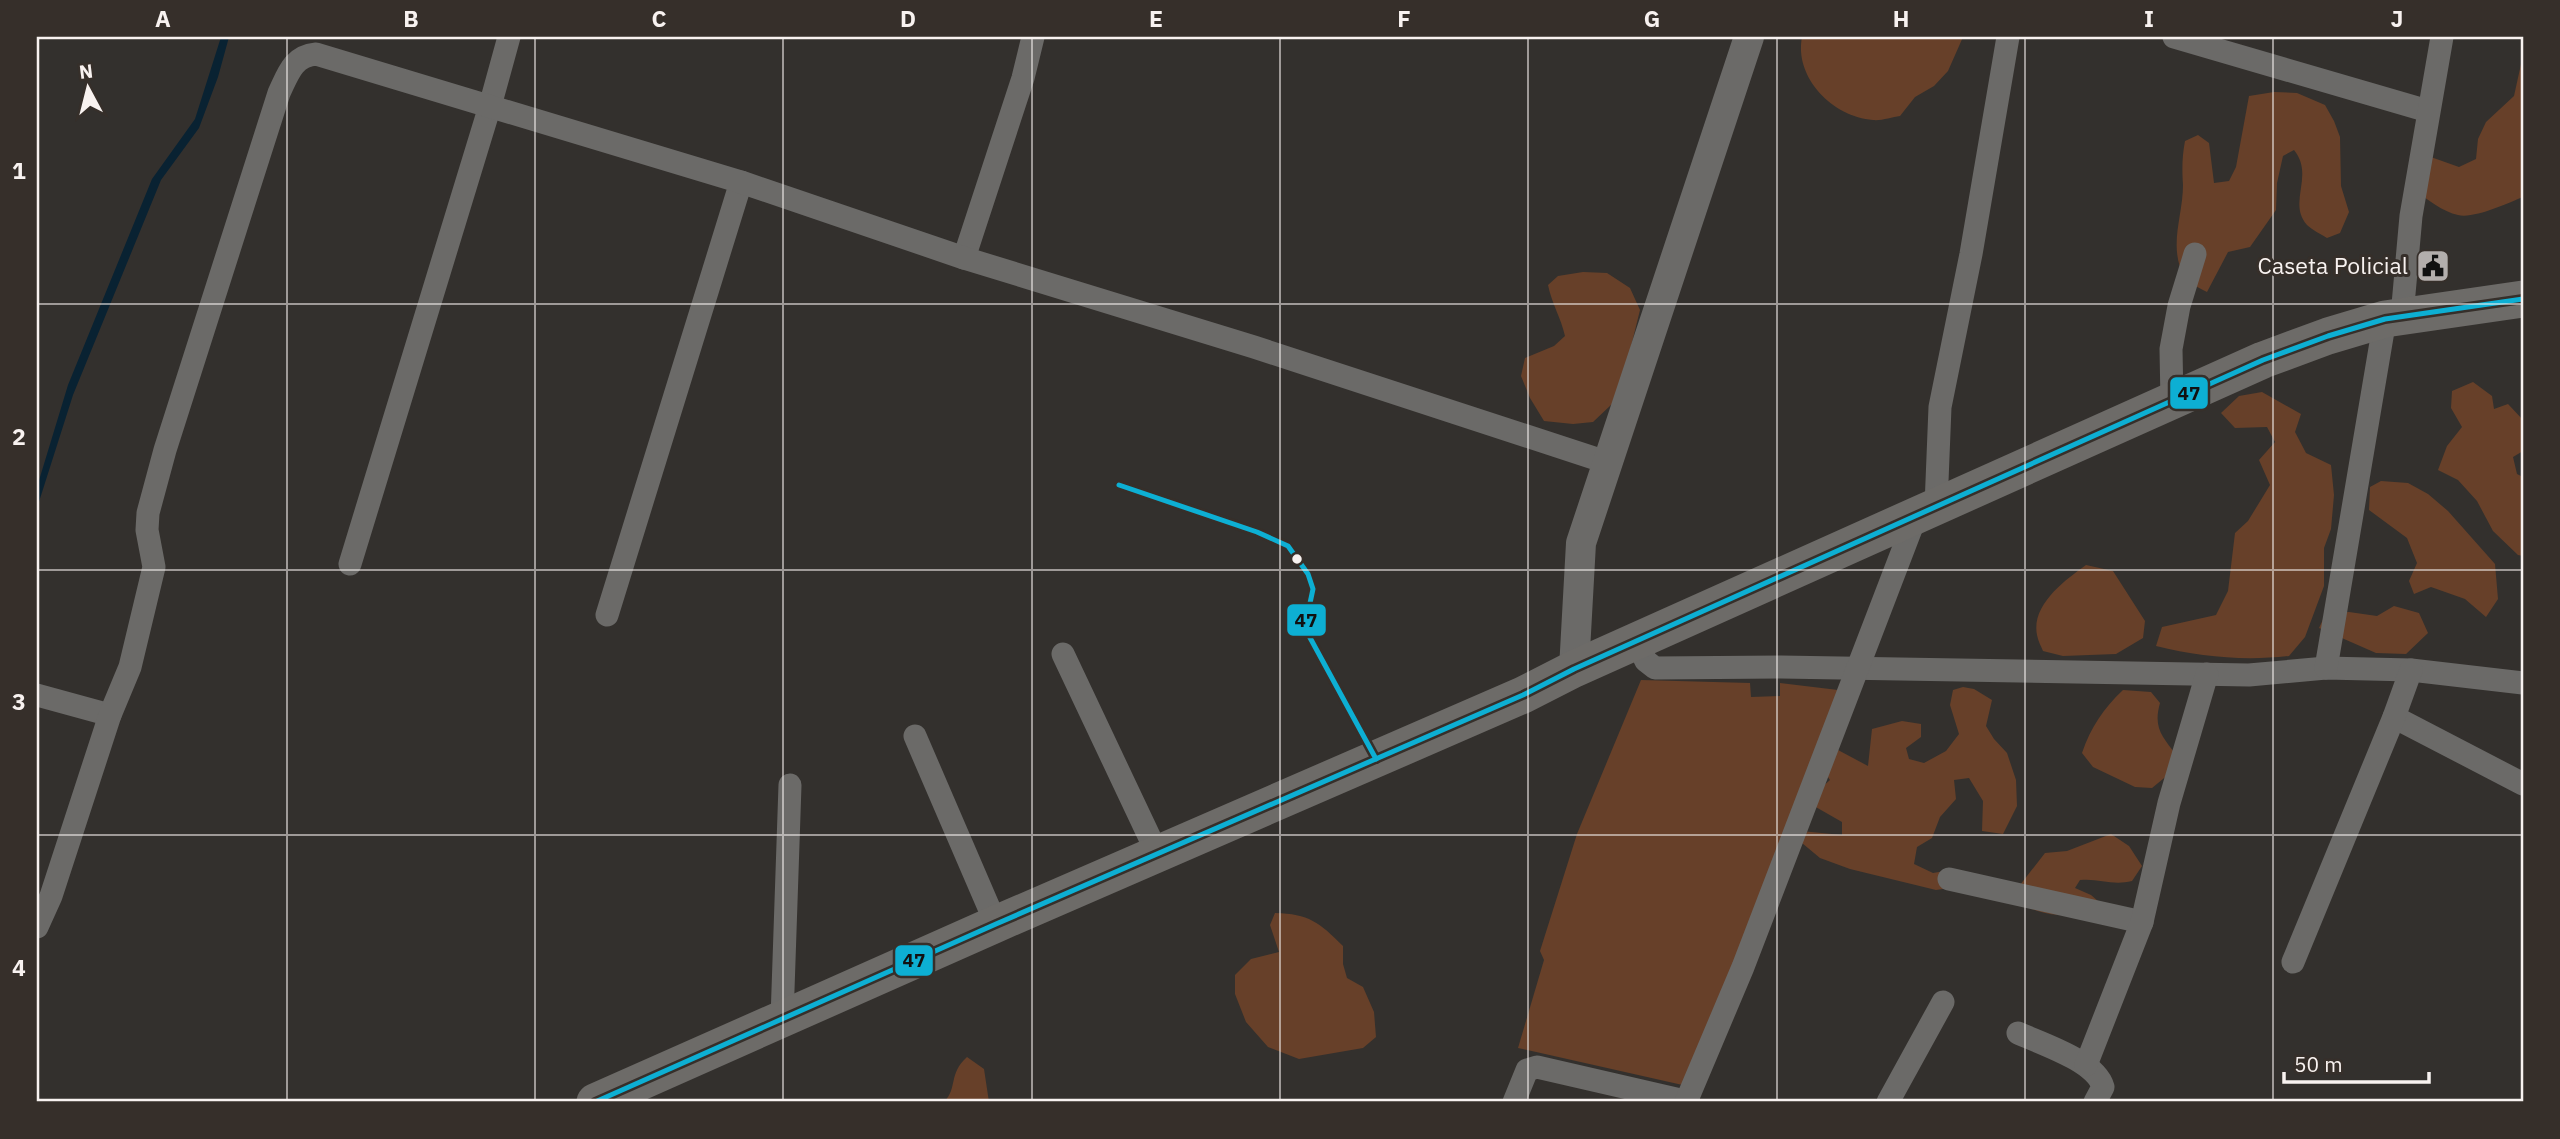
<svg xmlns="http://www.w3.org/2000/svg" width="2560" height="1139" font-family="'IBM Plex Sans',sans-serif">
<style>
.green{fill:#674029}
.water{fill:#092232}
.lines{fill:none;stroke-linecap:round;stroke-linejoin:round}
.minor{stroke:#6b6a68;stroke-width:23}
.tertiary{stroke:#6b6a68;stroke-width:30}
.primary{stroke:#6d6b68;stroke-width:37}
.bus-1-casing{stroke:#362f2a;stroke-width:10}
.bus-1{stroke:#0dafd3;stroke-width:5}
.grid{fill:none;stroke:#f8f2f0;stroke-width:2;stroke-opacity:0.55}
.bus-dot{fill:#f8f2f0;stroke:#362f2a;stroke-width:2.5}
.labels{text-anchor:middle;stroke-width:6;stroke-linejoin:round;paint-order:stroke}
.poi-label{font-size:23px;fill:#f8f2f0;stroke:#362f2a;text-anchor:end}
.line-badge{stroke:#362f2a;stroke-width:2.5}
.pale-badge-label{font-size:19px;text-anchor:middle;font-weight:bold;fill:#111}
.neatline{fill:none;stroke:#f8f2f0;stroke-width:2.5}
.grid-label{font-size:23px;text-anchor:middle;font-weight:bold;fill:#f8f2f0}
</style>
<rect width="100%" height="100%" fill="#33302d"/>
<g class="green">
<path d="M1802,37h161l-15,34 -14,15 -19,11 -15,19c-8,1 -19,5 -27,4 -40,-3 -79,-42 -71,-83z"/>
<path d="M2523,55v142c-15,6 -49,22 -65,18 -15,-3 -31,-16 -44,-25l14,-34 31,11 17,-8 2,-20 8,-17 28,-26z"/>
<path d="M2274,92l23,1 28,12 9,16 6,16 1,49 8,26 -9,21 -13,5c-6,-4 -15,-8 -20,-13 -20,-23 8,-49 -13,-75l-11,6 -6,27 -1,27 -26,37 -22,5 -21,40c-12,-6 -23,-11 -27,-25 -9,-27 3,-54 3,-82 -1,-16 -1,-28 2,-44l13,-6 11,8 5,40 15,-2 7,-14 13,-71z"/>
<path d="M1583,272l24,1 23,15 10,22 -17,69 -11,25 -19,18 -20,2 -29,-3 -14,-23 -9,-22 4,-18 29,-12 11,-10c-4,-18 -13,-32 -17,-51l10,-9z"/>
<path d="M2473,382l19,14 2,13 14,-5 15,16v31l-10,6 4,17 6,3v79l-5,-1 -25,-24 -16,-30 -19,-21 -20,-10 9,-24 15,-19 -11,-19 1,-17z"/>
<path d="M2262,392l39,22 -6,18 11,21 25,12 3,30 -3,34 -7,19v38l-19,51 -16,19c-45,5 -89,1 -133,-10l6,-19 54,-12 12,-24 7,-58 13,-12 22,-36 -11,-25 16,-18 -8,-15 -32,1 -14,-15 18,-17z"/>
<path d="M2381,481l27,2 20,11 20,17 47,53 3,35 -12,18 -21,-18 -34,-12 -17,7 -5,-13 8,-18 -10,-25 -38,-28 1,-23z"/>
<path d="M2086,565l27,6 32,50 -2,17 -27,16 -53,2 -20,-5c-2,-5 -5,-10 -6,-16 -6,-30 28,-55 49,-70z"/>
<path d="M2394,606l25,7 9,20 -22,21 -30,-1 -57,-25 7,-15 23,-1 28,4z"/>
<path d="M1641,680l109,3 1,14 29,-1v-13l58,7 -151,396 -169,-38 26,-88 -4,-9 37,-117z"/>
<path d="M1963,687l11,2 18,11 -6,26 8,13 13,14 9,27 1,26 -14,28 -21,-3 1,-30 -14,-23 -15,2 2,19 -16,18 -8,21 -15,9 -3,17 19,9 18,-3 5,17 -20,3 -86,-21 -30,-11 -18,-15 -1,-12 41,4v-13l-28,-16 7,-18 9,-8 -4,-6 -3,-32 45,24 4,-37 30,-8 19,3v13l-15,11 3,11 15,4 22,-12 13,-17 -9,-29 3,-15z"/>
<path d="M2123,690l28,2 9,11c-7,25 2,33 17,53l-8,18 -17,14 -17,-1 -42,-20 -11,-14c9,-26 21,-44 41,-63z"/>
<path d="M2111,834l18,12 13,20 -10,15c-20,5 -33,-3 -52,-1l-5,8 16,7 14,12c-34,9 -49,13 -83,-2l-2,-20 25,-32 22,-2z"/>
<path d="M1275,913c34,1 44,9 68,33v18l4,14 16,9 11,25 2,25 -13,11 -64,11 -31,-12 -22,-25 -11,-28v-19l16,-16 28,-7 -9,-27z"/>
<path d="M967,1057l17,12 5,33h-45c14,-14 4,-28 23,-45z"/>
</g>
<path class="water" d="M221,37h8l-11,40 -19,51 -38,52 -88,215 -36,113v-21l31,-102 84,-206 43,-60z"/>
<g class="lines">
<g class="minor">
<path d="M2174,37l254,74"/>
<path d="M964,258l59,-180 10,-41"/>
<path d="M2402,316l9,-100 31,-179"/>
<path d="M2172,402l-1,-53 8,-43 16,-52"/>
<path d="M1936,506l4,-99 31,-153 37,-217"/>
<path d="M350,564l140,-458 19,-69"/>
<path d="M607,615l134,-433"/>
<path d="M1636,641l10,20 9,7 126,-1 468,8 77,-7 85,2 112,13"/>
<path d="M1063,654l95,201"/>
<path d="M2326,668l59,-349"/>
<path d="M37,695l73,20"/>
<path d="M2394,717l129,67"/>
<path d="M915,736l81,188"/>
<path d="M1949,879l193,43"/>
<path d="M37,927l14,-31 59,-181 20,-48 24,-100 -7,-37 1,-17 17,-63 114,-357c9,-19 14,-37 37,-39l425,128 223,76 290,89 352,115"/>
<path d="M2293,962l101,-245 17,-47"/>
<path d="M782,1019l8,-234"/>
<path d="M2018,1033c24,11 78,28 85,54l-8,15"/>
<path d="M2086,1065l56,-143 27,-119 38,-129"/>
<path d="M1514,1102l13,-32 10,-3 152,35"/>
<path d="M1686,1102l57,-135 173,-451"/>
<path d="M1888,1102l55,-100"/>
</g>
<path class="tertiary" d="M1574,669l7,-126 168,-506"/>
<path class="primary" d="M595,1102l401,-178 527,-229 51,-26 689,-309 65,-24 57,-17 138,-20"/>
<defs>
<g id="bus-1">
<path d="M1119,485l138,47 31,14 20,28 5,15 -7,33 2,12 68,125"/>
<path d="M595,1102l401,-178 527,-229 51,-26 689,-309 65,-24 57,-17 138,-20"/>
</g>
</defs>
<use href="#bus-1" class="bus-1-casing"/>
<use href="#bus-1" class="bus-1"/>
</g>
<path class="grid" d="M287,37v1065M535,37v1065M783,37v1065M1032,37v1065M1280,37v1065M1528,37v1065M1777,37v1065M2025,37v1065M2273,37v1065M37,304h2486M37,570h2486M37,835h2486"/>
<defs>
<symbol id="civic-square" viewBox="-11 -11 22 22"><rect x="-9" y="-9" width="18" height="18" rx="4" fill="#b3aeac" stroke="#362f2a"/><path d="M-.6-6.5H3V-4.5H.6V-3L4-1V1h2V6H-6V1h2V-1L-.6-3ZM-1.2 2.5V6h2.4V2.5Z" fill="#111"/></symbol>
</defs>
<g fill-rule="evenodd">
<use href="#civic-square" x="2414" y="247" width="38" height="38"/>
</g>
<circle class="bus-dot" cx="1297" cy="559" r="6"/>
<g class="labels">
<g class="poi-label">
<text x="2408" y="274">Caseta Policial</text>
</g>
</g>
<g class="line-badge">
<rect x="2169" y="376" width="40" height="34" rx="7" fill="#0dafd3"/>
<rect x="1286" y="603" width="41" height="34" rx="7" fill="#0dafd3"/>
<rect x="894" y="944" width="40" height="33" rx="7" fill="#0dafd3"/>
</g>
<g class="pale-badge-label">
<text x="2189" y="400">47</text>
<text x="1306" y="627">47</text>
<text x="914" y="967">47</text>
</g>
<rect width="2560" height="1139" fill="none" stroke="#362f2a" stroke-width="77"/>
<g transform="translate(88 88) rotate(353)" stroke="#362f2a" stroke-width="5" paint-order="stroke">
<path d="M0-5L12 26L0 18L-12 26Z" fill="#f8f2f0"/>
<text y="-10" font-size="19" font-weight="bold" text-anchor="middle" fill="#f8f2f0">N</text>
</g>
<path d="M2284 1072v10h145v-10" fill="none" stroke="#f8f2f0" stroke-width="3.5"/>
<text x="2294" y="1072" font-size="21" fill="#f8f2f0" stroke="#362f2a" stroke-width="5" paint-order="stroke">50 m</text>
<rect x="38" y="38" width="2484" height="1062" class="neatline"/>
<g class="grid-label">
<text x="163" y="27">A</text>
<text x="411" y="27">B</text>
<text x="659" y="27">C</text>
<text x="908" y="27">D</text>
<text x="1156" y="27">E</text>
<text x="1404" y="27">F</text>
<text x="1652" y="27">G</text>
<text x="1901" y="27">H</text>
<text x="2149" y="27">I</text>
<text x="2397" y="27">J</text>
<text x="19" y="179">1</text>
<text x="19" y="445">2</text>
<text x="19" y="710">3</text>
<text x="19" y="976">4</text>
</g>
</svg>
